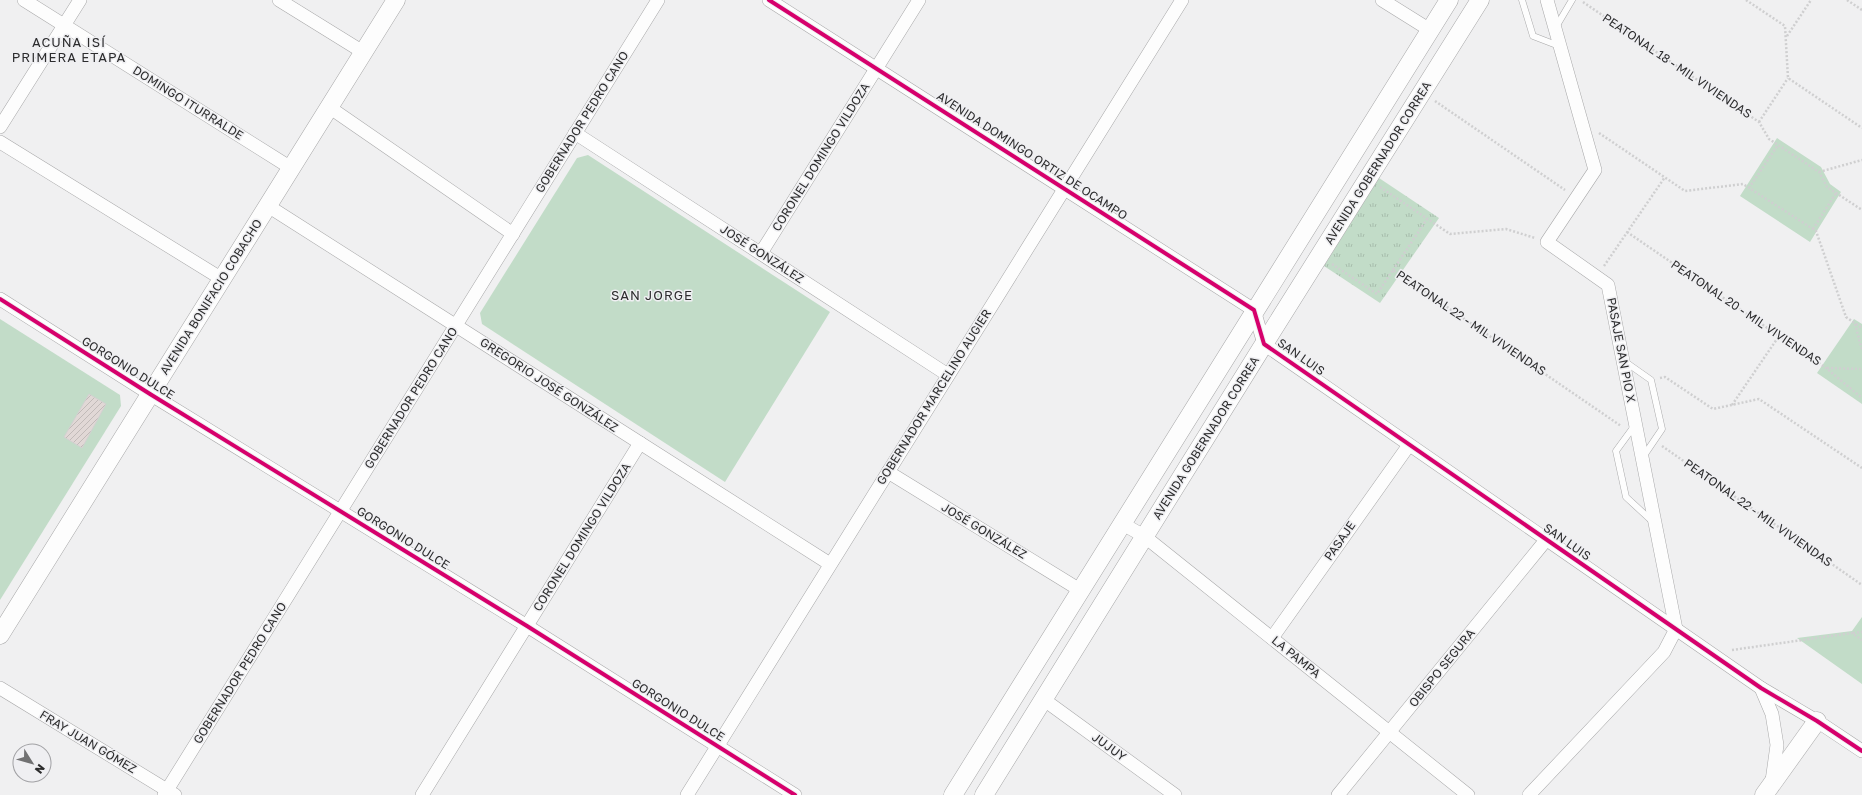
<svg xmlns="http://www.w3.org/2000/svg" width="1862" height="795" font-family="'Golos Text',sans-serif">
<style>
.grass{fill:url(#grass-tufts)}
.park{fill:#c2dcc8}
.building{fill:url(#building-hatch);stroke:#d2d1d1}
.lines{fill:none;stroke-linecap:round;stroke-linejoin:round}
.lane-casing{stroke:#a8a8a9;stroke-width:7}
.street-casing{stroke:#a8a8a9;stroke-width:14}
.secondary-casing{stroke:#a8a8a9;stroke-width:19}
.path{stroke:#cfcfd0;stroke-width:2.5;stroke-dasharray:2 2;stroke-linecap:butt}
.lane{stroke:#fdfdfd;stroke-width:6}
.street{stroke:#fdfdfd;stroke-width:13}
.secondary{stroke:#fdfdfd;stroke-width:18}
.cycleway-casing{stroke:#efeff2;stroke-width:6}
.cycleway{stroke:#d6006c;stroke-width:4}
.labels{text-anchor:middle;stroke-width:3;stroke-linejoin:round;paint-order:stroke}
.street-label{font-size:12px;fill:#2d2d2e;stroke:#efeff2}
.neighbourhood-label{font-size:13px;letter-spacing:1px;fill:#2d2d2e;stroke:#efeff2}
</style>
<defs>
<pattern id="grass-tufts" width="24" height="20" patternUnits="userSpaceOnUse"><rect width="24" height="20" fill="#c2dcc8"/><path d="M3 7l-1-3M5 7V3M7 7l1-3M15 17l-1-3M17 17v-4M19 17l1-3" fill="none" stroke="#a7bdac"/></pattern>
<pattern id="building-hatch" width="6" height="6" patternUnits="userSpaceOnUse"><rect width="6" height="6" fill="#e1d8d6"/><path d="M-1 1l2-2M0 6l6-6M5 7l2-2" fill="none" stroke="#c1bab8"/></pattern>
</defs>
<rect width="100%" height="100%" fill="#f0f0f1"/>
<path class="grass" d="M1379,178l60,40 -59,85 -56,-37z"/>
<g class="park">
<path d="M1777,138l44,29 9,17 11,8 -31,50 -70,-46z"/>
<path d="M588,155l242,157 -105,170 -243,-158 -2,-11 97,-155z"/>
<path d="M0,319l120,76 1,11 -121,194z"/>
<path d="M1854,319l8,5v80l-45,-31z"/>
<path d="M1862,617v67l-65,-46 55,-7z"/>
</g>
<path class="building" d="M89,394l17,10 -24,44 -18,-11z"/>
<g class="lines">
<defs>
<g id="lane">
<path d="M1522,0l11,36 26,10"/>
<path d="M1556,27l16,-27"/>
<path d="M1624,361l27,19 11,49 -19,28"/>
<path d="M1635,425l-19,26 10,46 26,24"/>
</g>
<g id="street">
<path d="M24,0l267,168"/>
<path d="M279,0l84,52"/>
<path d="M769,0l485,310 10,34 497,344 56,33 45,30"/>
<path d="M1382,0l48,30"/>
<path d="M329,107l184,127"/>
<path d="M0,127l80,-127"/>
<path d="M575,133l373,242"/>
<path d="M0,142l222,137"/>
<path d="M268,206l562,358"/>
<path d="M761,253l158,-253"/>
<path d="M0,299l150,95 377,232 268,169"/>
<path d="M888,472l192,118"/>
<path d="M1121,523l23,13 324,259"/>
<path d="M1272,638l137,-193"/>
<path d="M0,688l175,107"/>
<path d="M1761,688l11,26 5,31 -5,36"/>
<path d="M1043,699l132,96"/>
<path d="M164,795l494,-795"/>
<path d="M422,795l218,-352"/>
<path d="M687,795l495,-795"/>
<path d="M1338,795l208,-255"/>
<path d="M1529,795l135,-143 12,-23 -68,-344 -61,-43 48,-72 -48,-170"/>
</g>
<g id="secondary">
<path d="M0,635l396,-635"/>
<path d="M953,795l496,-795"/>
<path d="M984,795l280,-451 216,-344"/>
<path d="M1764,795l53,-74"/>
</g>
</defs>
<use href="#lane" class="lane-casing"/>
<use href="#street" class="street-casing"/>
<use href="#secondary" class="secondary-casing"/>
<g class="path">
<path d="M1746,0l39,26 3,52 74,50"/>
<path d="M1847,0l15,10"/>
<path d="M1583,2l176,120 10,17 50,33 8,15 35,23"/>
<path d="M1787,36l24,-36"/>
<path d="M1435,101l130,89"/>
<path d="M1759,122l29,-44"/>
<path d="M1599,133l86,58 58,-7 73,47 30,86 16,11"/>
<path d="M1819,172l43,-12"/>
<path d="M1380,187l70,47 56,-5 29,9"/>
<path d="M1749,188l29,-43"/>
<path d="M1813,229l23,-36"/>
<path d="M1627,232l199,136 36,30"/>
<path d="M1332,264l45,30 16,-24 228,156"/>
<path d="M1604,266l61,-89"/>
<path d="M1393,270l34,-51"/>
<path d="M1855,324l7,26"/>
<path d="M1827,368l35,1"/>
<path d="M1660,378l5,-1 48,32 46,-10 103,69"/>
<path d="M1732,405l47,-69"/>
<path d="M1662,446l200,139"/>
<path d="M1853,633l9,-1"/>
<path d="M1732,650l120,-17 10,7"/>
</g>
<use href="#lane" class="lane"/>
<use href="#street" class="street"/>
<use href="#secondary" class="secondary"/>
<defs>
<g id="cycleway">
<path d="M769,0l485,310 10,34 497,344 56,33 45,30"/>
<path d="M0,299l150,95 377,232 268,169"/>
</g>
</defs>
<use href="#cycleway" class="cycleway-casing"/>
<use href="#cycleway" class="cycleway"/>
</g>
<g class="labels">
<g class="street-label">
<text transform="translate(1677 66) rotate(34)" y="4">PEATONAL 18 - MIL VIVIENDAS</text>
<text transform="translate(188 103) rotate(32)" y="4">DOMINGO ITURRALDE</text>
<text transform="translate(582 122) rotate(-58)" y="4">GOBERNADOR PEDRO CANO</text>
<text transform="translate(1032 156) rotate(33)" y="4">AVENIDA DOMINGO ORTIZ DE OCAMPO</text>
<text transform="translate(821 157) rotate(-58)" y="4">CORONEL DOMINGO VILDOZA</text>
<text transform="translate(1378 163) rotate(-58)" y="4">AVENIDA GOBERNADOR CORREA</text>
<text transform="translate(762 254) rotate(33)" y="4">JOSÉ GONZÁLEZ</text>
<text transform="translate(211 297) rotate(-58)" y="4">AVENIDA BONIFACIO COBACHO</text>
<text transform="translate(1746 313) rotate(34)" y="4">PEATONAL 20 - MIL VIVIENDAS</text>
<text transform="translate(1471 323) rotate(34)" y="4">PEATONAL 22 - MIL VIVIENDAS</text>
<text transform="translate(1621 350) rotate(79)" y="4">PASAJE SAN PIO X</text>
<text transform="translate(1301 357) rotate(35)" y="4">SAN LUIS</text>
<text transform="translate(128 368) rotate(32)" y="4">GORGONIO DULCE</text>
<text transform="translate(549 385) rotate(33)" y="4">GREGORIO JOSÉ GONZÁLEZ</text>
<text transform="translate(934 397) rotate(-58)" y="4">GOBERNADOR MARCELINO AUGIER</text>
<text transform="translate(411 398) rotate(-58)" y="4">GOBERNADOR PEDRO CANO</text>
<text transform="translate(1206 438) rotate(-58)" y="4">AVENIDA GOBERNADOR CORREA</text>
<text transform="translate(1758 513) rotate(35)" y="4">PEATONAL 22 - MIL VIVIENDAS</text>
<text transform="translate(984 531) rotate(31)" y="4">JOSÉ GONZÁLEZ</text>
<text transform="translate(582 537) rotate(-58)" y="4">CORONEL DOMINGO VILDOZA</text>
<text transform="translate(403 538) rotate(32)" y="4">GORGONIO DULCE</text>
<text transform="translate(1340 541) rotate(-55)" y="4">PASAJE</text>
<text transform="translate(1567 542) rotate(35)" y="4">SAN LUIS</text>
<text transform="translate(1296 657) rotate(39)" y="4">LA PAMPA</text>
<text transform="translate(1442 668) rotate(-51)" y="4">OBISPO SEGURA</text>
<text transform="translate(240 673) rotate(-58)" y="4">GOBERNADOR PEDRO CANO</text>
<text transform="translate(678 710) rotate(32)" y="4">GORGONIO DULCE</text>
<text transform="translate(88 742) rotate(31)" y="4">FRAY JUAN GÓMEZ</text>
<text transform="translate(1109 747) rotate(36)" y="4">JUJUY</text>
</g>
<g class="neighbourhood-label">
<text x="69" y="47">ACUÑA ISÍ<tspan x="69" dy="15">PRIMERA ETAPA</tspan></text>
<text x="652" y="300">SAN JORGE</text>
</g>
</g>
<g transform="translate(32 763) rotate(127)"><circle r="19" fill="#efeff2" stroke="#a1a1a4"/>
<path d="M0-3L7 15L0 10L-7 15Z" fill="#717172"/>
<text y="-6" font-size="11" font-weight="bold" text-anchor="middle" fill="#2d2d2e">N</text>
</g>
</svg>
